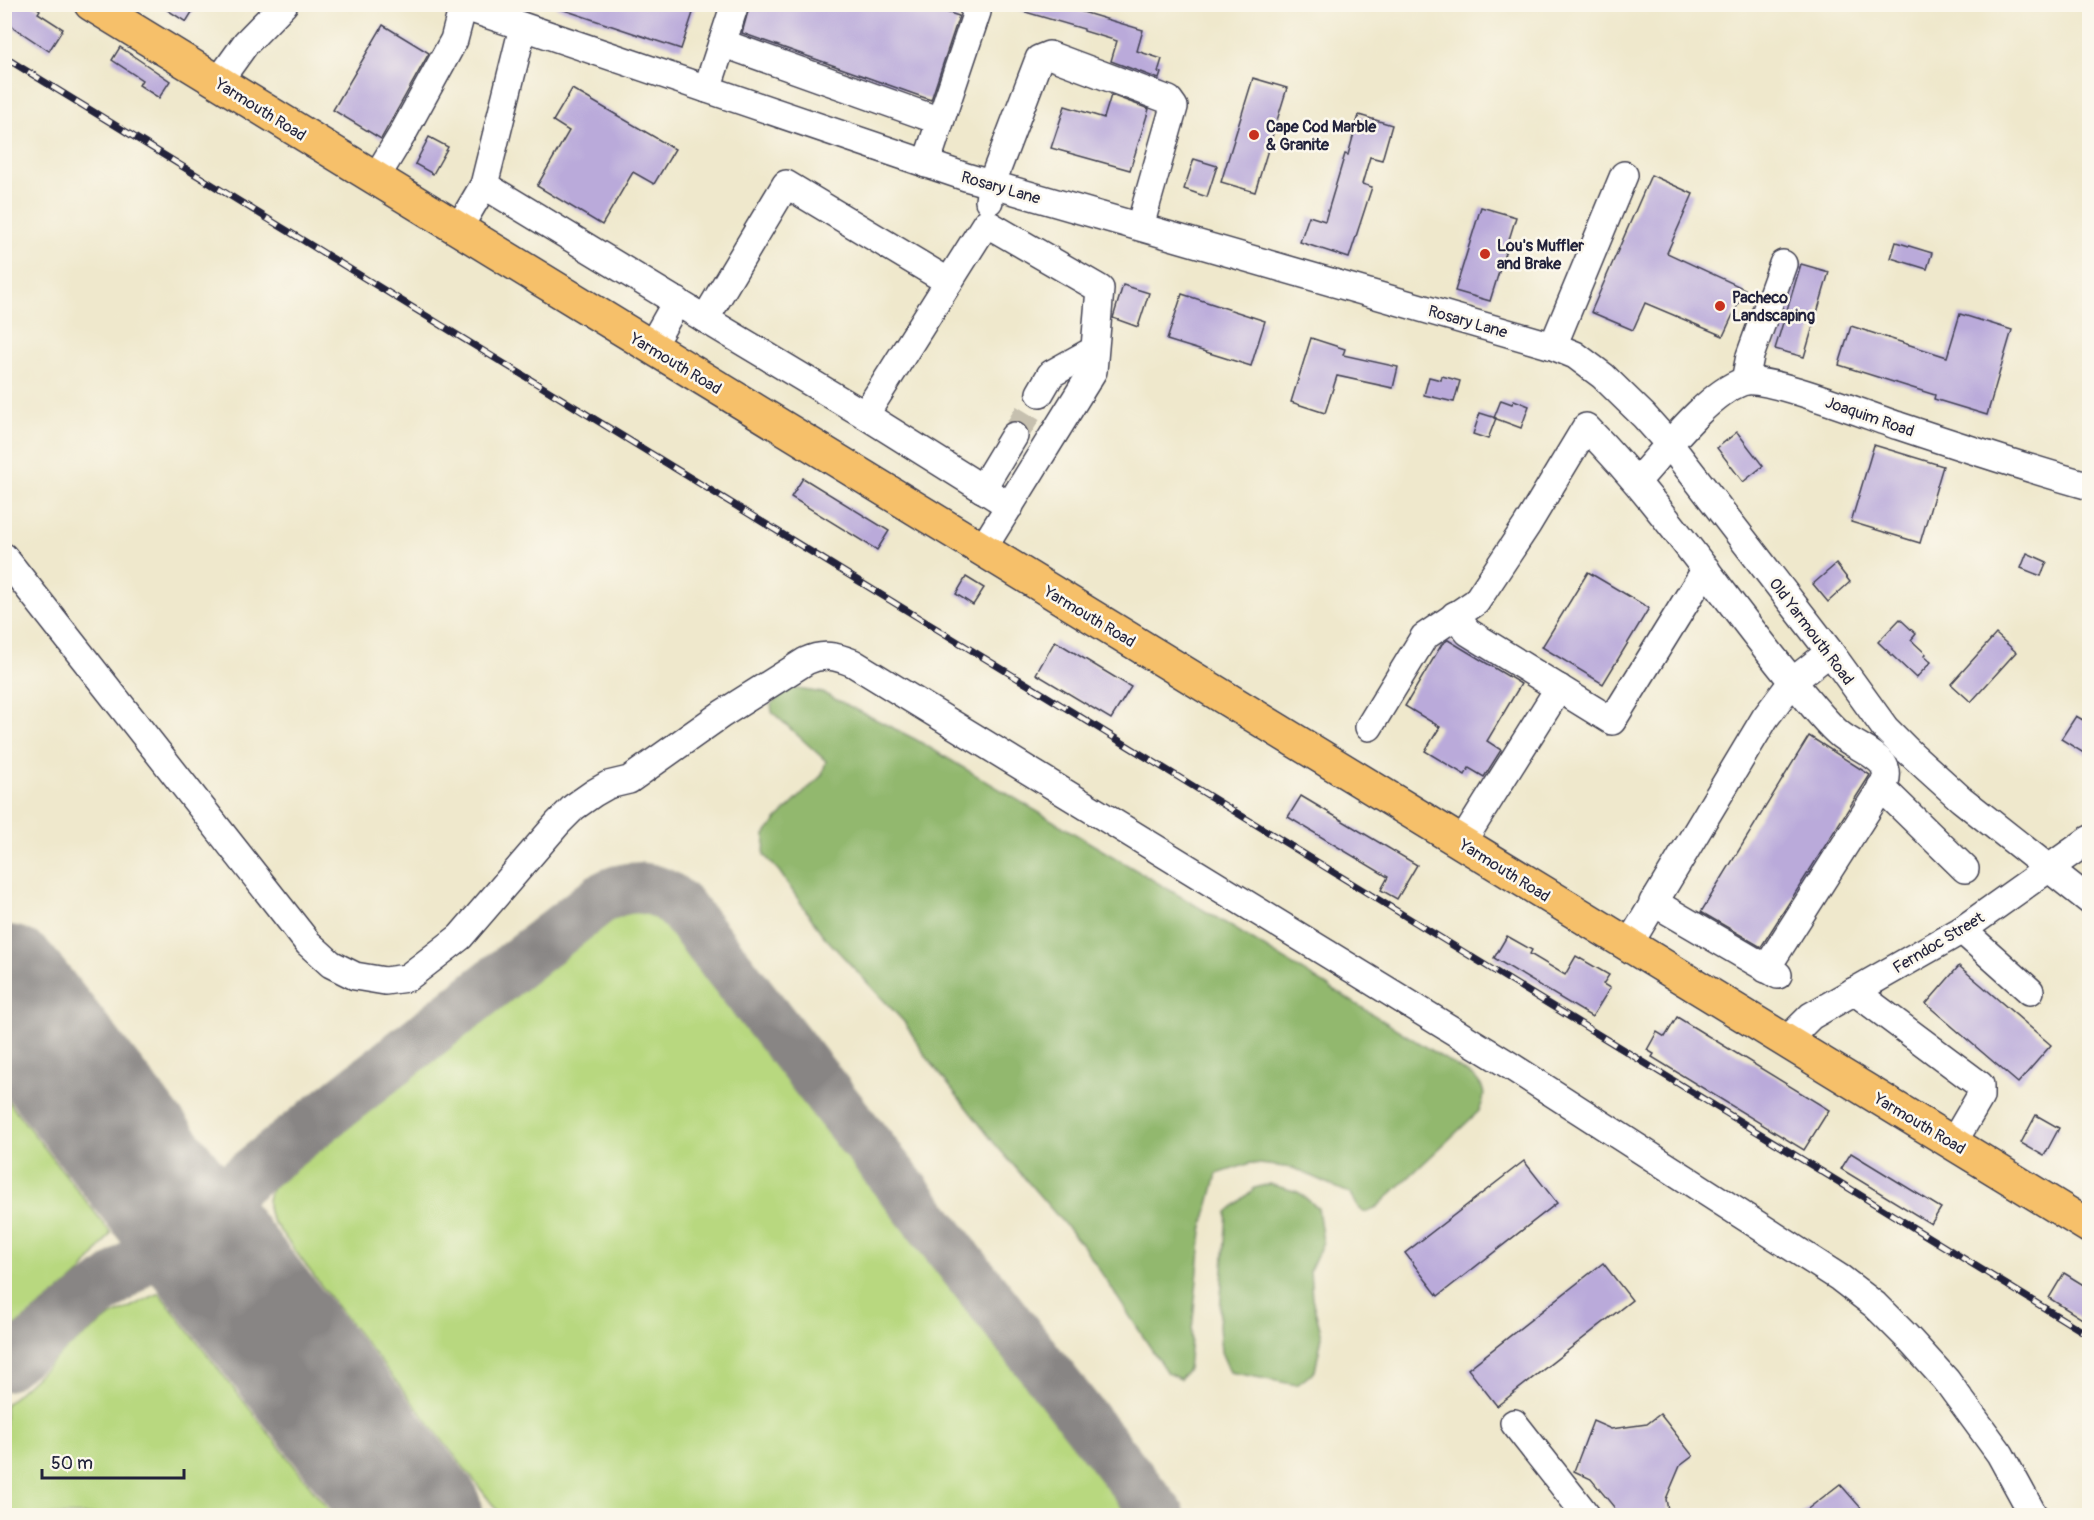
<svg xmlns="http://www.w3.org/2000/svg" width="2094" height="1520" font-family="Pangolin,sans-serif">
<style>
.green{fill:#b8d87f;stroke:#6d7d5d;stroke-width:1.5}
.forest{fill:#92b86e;stroke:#5a6d54;stroke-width:1.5}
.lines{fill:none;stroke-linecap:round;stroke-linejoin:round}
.taxiway{stroke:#888584;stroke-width:51}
.runway{stroke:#888584;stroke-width:129}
.building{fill:#baaada}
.minor-tunnel{stroke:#c6c0af;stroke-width:27;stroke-dasharray:27 14;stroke-linecap:butt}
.minor-casing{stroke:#414051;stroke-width:30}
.major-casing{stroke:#414051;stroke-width:36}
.minor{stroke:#fff;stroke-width:27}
.major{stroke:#f6c06b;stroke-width:33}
.rail-casing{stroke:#22223b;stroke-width:7}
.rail{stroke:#fbf7ec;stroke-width:4.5;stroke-dasharray:14;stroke-linecap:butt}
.poi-dot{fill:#c8321e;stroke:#fbf7ec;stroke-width:2}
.labels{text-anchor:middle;stroke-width:5;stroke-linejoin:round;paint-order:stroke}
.street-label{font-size:16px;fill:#22223b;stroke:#fbf7ec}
.poi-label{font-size:16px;font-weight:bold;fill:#22223b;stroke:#fbf7ec;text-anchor:start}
</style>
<rect width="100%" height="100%" fill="#fbf7ec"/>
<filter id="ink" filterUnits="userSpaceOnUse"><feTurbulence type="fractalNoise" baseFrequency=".0167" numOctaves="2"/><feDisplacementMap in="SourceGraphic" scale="12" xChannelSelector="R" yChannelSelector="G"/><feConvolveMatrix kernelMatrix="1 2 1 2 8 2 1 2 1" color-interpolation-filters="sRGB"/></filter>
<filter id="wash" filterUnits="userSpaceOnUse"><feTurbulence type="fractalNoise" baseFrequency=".008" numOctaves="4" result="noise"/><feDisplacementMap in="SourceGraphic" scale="24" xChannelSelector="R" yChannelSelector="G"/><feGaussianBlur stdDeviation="1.35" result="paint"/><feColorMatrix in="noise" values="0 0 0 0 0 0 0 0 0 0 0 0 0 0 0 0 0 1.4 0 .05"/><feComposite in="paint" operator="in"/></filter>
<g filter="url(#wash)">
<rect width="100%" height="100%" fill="#efe8cc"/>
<g class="green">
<path d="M635,904c22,2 32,16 46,30l192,248 112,138 152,195h-636l-173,-220 -56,-75c-14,-29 11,-48 31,-64l308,-244z"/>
<path d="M5,1097l106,136 -30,40 -10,9 -66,52z"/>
<path d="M159,1293l155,198 19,24h-326l-3,-3 1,-107 59,-54 46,-34z"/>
</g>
<g class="forest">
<path d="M791,688l32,5 92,46 312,185 247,153c12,12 12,19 5,34l-102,96 -11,5 -7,-3 -8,-15 -58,-26 -42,-5 -34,11 -15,57 -14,138 -8,10 -13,-6 -82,-125 -90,-104 -70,-89 -20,-32 -83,-89 -43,-63 -15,-16 1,-20 12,-16 45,-44 4,-14 -54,-49 -1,-8z"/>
<path d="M1269,1184l29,8 20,16 5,34 -13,28 2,29 10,37 -7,35 -18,14 -67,-13 -9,-20 -2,-26 8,-114 28,-24z"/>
</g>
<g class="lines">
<g class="taxiway">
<path d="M151,1176c30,18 52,26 85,9l365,-287c29,-16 59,-14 82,12l477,606"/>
<path d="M221,1265c-4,-34 -7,-51 15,-80"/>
<path d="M4,1366l144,-112c20,-29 16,-47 3,-78"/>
</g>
<path class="runway" d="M4,989l414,527"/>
</g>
<g id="blocks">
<g class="building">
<path d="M4,4h28l8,6 -2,3 25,16 -14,22 -45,-30z"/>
<path d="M158,4h39l-11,18z"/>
<path d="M556,4h140l-15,45 -126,-42z"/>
<path d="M750,4h170l39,12 -28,84 -189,-67z"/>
<path d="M1015,4h52l10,3 -1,3 67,20 -6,21 25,8 -4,13 3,1 -2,6 -48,-18 6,-20 -33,-10v-2l-69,-20z"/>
<path d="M383,25l46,28 -48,86 -48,-29z"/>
<path d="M120,47l50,34 -11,17 -20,-13 3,-5 -30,-20z"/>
<path d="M1253,78l34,10 -32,104 -34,-10z"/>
<path d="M572,89l103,60 -21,35 -21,-12 -31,53 -65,-39 32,-55 -16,-10z"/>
<path d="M1111,95l38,14 -19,61 -79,-22 14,-42 39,12z"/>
<path d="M1359,115l33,10 -10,35 -12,-3 -8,27 10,3 -23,71 -49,-16 9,-26 16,5 20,-67 3,1z"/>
<path d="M429,137l19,10 -15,27 -18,-10z"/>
<path d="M1194,159l23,7 -10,31 -23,-8z"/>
<path d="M1651,175l42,19 -26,59 78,36 -22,47 -78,-33 -12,27 -42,-18z"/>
<path d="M1481,207l35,10 -26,84 -35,-10z"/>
<path d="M1896,242l36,11 -5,16 -36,-11z"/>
<path d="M1801,264l28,8 -25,85 -29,-8z"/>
<path d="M1123,285l26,8 -11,34 -25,-9z"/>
<path d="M1182,294l83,27 -14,45 -84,-26z"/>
<path d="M1960,314l52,16 -25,85 -53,-16 1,-4 -96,-30 12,-39 96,31z"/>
<path d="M1311,338l34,11 -2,6 55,12 -5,21 -56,-12 -12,37 -34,-11z"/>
<path d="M1442,376l18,5 -6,21 -30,-7 5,-18 12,3z"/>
<path d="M1501,400l11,4 2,-4 15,6 -8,22 -27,-10z"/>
<path d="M1480,413l16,5 -8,21 -15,-5z"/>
<path d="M1737,432l26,34 -20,16 -26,-34z"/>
<path d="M1874,445l69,21 -23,77 -69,-21z"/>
<path d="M803,478l86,53 -12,19 -86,-53z"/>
<path d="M2027,553l20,9 -6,14 -20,-8z"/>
<path d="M1836,564l14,18 -22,20 -15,-18z"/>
<path d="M1588,572l61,36 -46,76 -61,-37z"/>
<path d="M966,577l18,11 -11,17 -17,-11z"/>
<path d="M1900,619l16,15 -5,6 15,14 -2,2 7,6 -15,16 -38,-36z"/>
<path d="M1996,634l20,18 -45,50 -20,-18z"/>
<path d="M1448,640l73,44 -34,57 14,9 -17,27 -15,-9 -4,7 -40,-24 15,-24 -35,-21 37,-62z"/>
<path d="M1055,641l76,46 -20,32 -75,-45z"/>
<path d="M2076,716l14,8v33l-29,-18z"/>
<path d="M1809,736l61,39 -109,172 -60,-35z"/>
<path d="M1301,796l116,69 -20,34 -16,-9 7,-13 -100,-60z"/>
<path d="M1507,936l25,14 -2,4 35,21 11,-19 33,19 -6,9 7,4 -18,29 -98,-59z"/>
<path d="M1959,966l92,79 -33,38 -92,-79z"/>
<path d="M1677,1017l152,93 -25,40 -152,-93 2,-3 -7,-4 10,-18 8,5z"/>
<path d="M2036,1115l23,13 -15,28 -23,-13z"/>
<path d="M1851,1153l90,55 -10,16 -90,-55z"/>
<path d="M1524,1161l33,42 -119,93 -33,-43z"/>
<path d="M1603,1263l29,37 -135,106 -29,-37z"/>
<path d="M2064,1273l26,16v35l-41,-26z"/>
<path d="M1660,1414l33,42 -13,10 -14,33 3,16h-53l-2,-8 -23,-28 -17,-8 19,-50 18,8 36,-5z"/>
<path d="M1840,1484l21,24 -10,7h-51z"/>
</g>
</g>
</g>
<g filter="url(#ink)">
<use href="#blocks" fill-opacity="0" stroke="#414051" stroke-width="1.5"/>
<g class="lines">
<path class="minor-tunnel" d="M1014,436l26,-43"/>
<defs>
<g id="minor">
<path d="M457,4l509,173 587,169 22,9 28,21 41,40 26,29 160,207 55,76 23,23 53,48 129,102"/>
<path d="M722,43l218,78"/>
<path d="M218,82l28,-39 38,-39"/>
<path d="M707,89l28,-85"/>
<path d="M926,164l51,-152 -6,-8"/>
<path d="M375,179l28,-46 51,-93 9,-34"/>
<path d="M484,185l221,134"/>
<path d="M989,201l2,-16 48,-126 10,-4 120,45 5,7 -34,119"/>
<path d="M458,229l26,-44 39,-158"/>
<path d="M1553,346l71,-171"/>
<path d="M651,347l26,-46"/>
<path d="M1745,381l5,-25 33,-92"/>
<path d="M1040,393l11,-19 43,-24"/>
<path d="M865,415l-160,-96 81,-135 163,98"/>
<path d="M1637,481c27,-29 69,-86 105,-99 21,-8 129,35 157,44 63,21 126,42 191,60"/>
<path d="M982,489l32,-53"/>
<path d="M982,550l111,-179 7,-82 -114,-66 -121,192 145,91"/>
<path d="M4,557l304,386 23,21 24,12 30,5 22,-3 53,-41 98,-114 16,-16 20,-14 14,-8 21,-5 93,-66 84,-53c17,-8 30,-5 47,2l656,402 331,213 35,27 31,31 40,44 54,74 34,62"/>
<path d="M1455,615l13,17 144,89 94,-152"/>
<path d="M1369,727l55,-90 52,-35 51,-77 59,-98c77,78 137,170 207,255 12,14 35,44 49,54 12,9 31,16 41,28 4,6 4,12 2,18l-119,187"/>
<path d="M1881,787l84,82"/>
<path d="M1461,844l98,-156"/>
<path d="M1653,902l125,73"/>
<path d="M1962,930l68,61"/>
<path d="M1628,946l137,-228 28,-37 37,-29"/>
<path d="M1854,991l126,94v12l-27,46"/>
<path d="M1785,1042l26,-26 151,-86 128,-91"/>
<path d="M1514,1423l73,93"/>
</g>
<path id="major" d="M91,4l1999,1223"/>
</defs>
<use href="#minor" class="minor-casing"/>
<use href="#major" class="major-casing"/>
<use href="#minor" class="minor"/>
<use href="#major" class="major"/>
<defs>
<path id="rail" d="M4,57l2086,1279"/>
</defs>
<use href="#rail" class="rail-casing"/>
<use href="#rail" class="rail"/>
</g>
</g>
<g class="poi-dot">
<circle cx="1254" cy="135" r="6"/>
<circle cx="1485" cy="254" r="6"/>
<circle cx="1720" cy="306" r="6"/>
</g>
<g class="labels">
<g class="street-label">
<text transform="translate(261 109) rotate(32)" y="6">Yarmouth Road</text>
<text transform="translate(1001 187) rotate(16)" y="6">Rosary Lane</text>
<text transform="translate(1468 321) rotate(16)" y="6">Rosary Lane</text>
<text transform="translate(676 363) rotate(31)" y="6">Yarmouth Road</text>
<text transform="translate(1870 416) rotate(19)" y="6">Joaquim Road</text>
<text transform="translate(1090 616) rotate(31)" y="6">Yarmouth Road</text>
<text transform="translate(1812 631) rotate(53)" y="6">Old Yarmouth Road</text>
<text transform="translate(1505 870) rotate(32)" y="6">Yarmouth Road</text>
<text transform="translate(1938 942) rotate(-31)" y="6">Ferndoc Street</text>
<text transform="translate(1920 1123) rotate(31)" y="6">Yarmouth Road</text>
</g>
<g class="poi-label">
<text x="1266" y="132">Cape Cod Marble<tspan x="1266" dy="18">&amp; Granite</tspan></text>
<text x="1497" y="251">Lou's Muffler<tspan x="1497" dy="18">and Brake</tspan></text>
<text x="1732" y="303">Pacheco<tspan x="1732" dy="18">Landscaping</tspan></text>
</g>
</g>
<rect width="2094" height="1520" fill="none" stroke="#fbf7ec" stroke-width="24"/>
<path d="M42 1469v9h142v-9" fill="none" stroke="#22223b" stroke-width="3"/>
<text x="51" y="1469" font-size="18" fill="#22223b" stroke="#fbf7ec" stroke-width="4.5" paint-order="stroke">50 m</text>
</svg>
